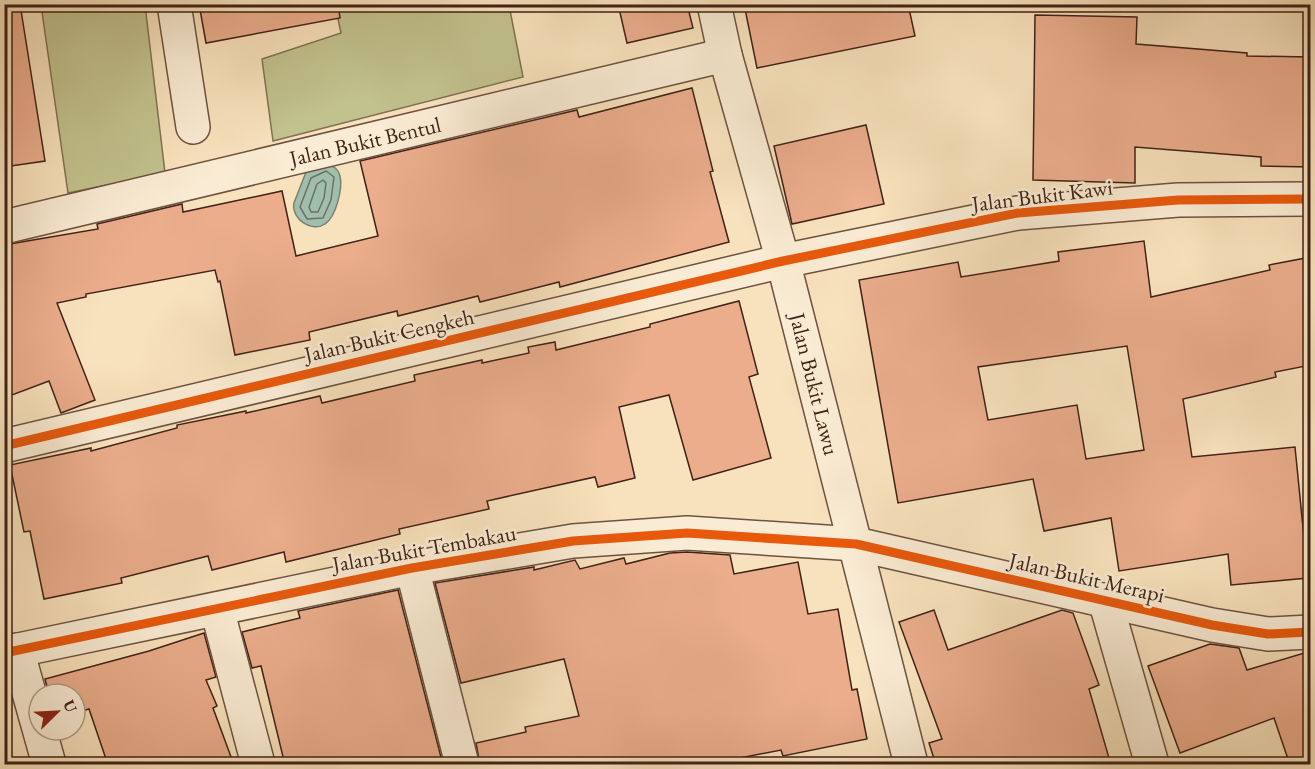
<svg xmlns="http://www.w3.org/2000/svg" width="1315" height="769" font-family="'EB Garamond',serif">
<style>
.green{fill:#c2c28e;stroke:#817252;stroke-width:1.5}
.water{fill:#9fbfac;stroke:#798070;stroke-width:1.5}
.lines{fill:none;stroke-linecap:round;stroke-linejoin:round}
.shore{stroke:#707062;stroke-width:1.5}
.building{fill:#ebad8c;stroke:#402217;stroke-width:1.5;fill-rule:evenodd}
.minor-casing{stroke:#6e5240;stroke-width:36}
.minor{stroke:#faecd4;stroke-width:33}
.cycleway-casing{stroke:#faecd4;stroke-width:13}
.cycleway{stroke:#e8590c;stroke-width:9}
.labels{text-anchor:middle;stroke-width:5;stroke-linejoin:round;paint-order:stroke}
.street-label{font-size:22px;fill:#402217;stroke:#faecd4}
</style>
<rect width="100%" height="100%" fill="#f8e2bd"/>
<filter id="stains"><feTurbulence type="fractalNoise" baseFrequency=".00333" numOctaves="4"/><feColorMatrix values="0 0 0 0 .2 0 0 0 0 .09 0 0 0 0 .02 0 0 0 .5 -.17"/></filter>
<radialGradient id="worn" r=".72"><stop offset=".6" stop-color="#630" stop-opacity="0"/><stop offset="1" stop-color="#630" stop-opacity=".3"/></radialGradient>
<g class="green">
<path d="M41,5h104l20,168 -97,20z"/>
<path d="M335,5h174l14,72 -250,64 -11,-82 79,-26z"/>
</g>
<path class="water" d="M326,164c7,2 12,4 14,12 3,12 -4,41 -15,48 -13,9 -34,-5 -31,-21l12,-31z"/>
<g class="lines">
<g class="shore">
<path d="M326,171l8,6 -3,23 -8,18 -16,1 -7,-12 11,-29z"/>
<path d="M323,180l3,3 -2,15 -6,14h-7l-2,-5 8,-23z"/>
</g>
</g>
<g class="building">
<path d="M4,4h16l25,157 -41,6z"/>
<path d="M199,4h139l2,14 -134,25z"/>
<path d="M618,4h69l6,24 -66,15z"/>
<path d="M744,4h164l7,32 -158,32z"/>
<path d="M1035,15l102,2 -1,27 111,9v3l64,1v110l-50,-1v-9l-126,-10v36l-102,-3z"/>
<path d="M692,88l21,83 -3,1 19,70 -169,45 -1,-5 -79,20 -2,-6 -80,20 -1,-5 -88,21 1,8 -75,15 -15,-74 -2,1 -3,-12 -129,24v3l-29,6 38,97 -34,13 -12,-32 -45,17v-153l94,-16 -1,-5 85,-20 1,8 99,-21 14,65 82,-20 -18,-75 217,-51 2,7z"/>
<path d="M866,125l18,79 -92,20 -18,-78z"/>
<path d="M1144,241l7,56 119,-27 -1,-5 42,-8v108l-36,7 1,5 -93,22 9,58 103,-10 13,131 -77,7 -3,-31 -109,17 -8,-53 -67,13 -11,-52 -135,24 -39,-223 99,-18 3,15 98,-16 -1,-9zM1127,346l17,104 -58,9 -9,-54 -89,15 -10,-53z"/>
<path d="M739,301l19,73 -9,3 22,81 -78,22 -24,-85 -50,12 16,71 -37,9 -3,-10 -108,24 2,8 -90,20 1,5 -114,28 -2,-10 -72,18 -4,-14 -87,22 1,5 -78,16 -14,-68 -6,1 -14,-67 81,-17v3l86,-23v-3l69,-14v2l74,-17 2,7 93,-22 -1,-6 68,-15v3l47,-10 -1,-6 27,-5 1,8 94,-23v-3z"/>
<path d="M687,552l43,3 4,19 64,-12 10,52 30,-5 14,81 5,-1 10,50 -84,17 -2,-6 -77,15h-224l-4,-22 50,-11 -1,-5 54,-11 -15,-57 -103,24 -26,-100 99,-16v3l41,-10 5,9 44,-11 2,6 44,-11z"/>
<path d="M398,590l45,175h-158l-24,-99 -9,2 -10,-36 58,-14 -2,-7z"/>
<path d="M934,610l14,40 114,-40 11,3 26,72 -10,4 22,76h-175l-7,-22 13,-4 -43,-117z"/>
<path d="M204,633l12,44 -10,3 11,26 -4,2 21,57h-126l-19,-56 -14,4v-19h-26l-4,-15 104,-28z"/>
<path d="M1210,644l29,4 8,22 64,-19v114h-21l-16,-47 -94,35 -32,-87z"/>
</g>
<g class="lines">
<defs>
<g id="minor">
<path d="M174,4l19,123"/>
<path d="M714,4l11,51 58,206 128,503"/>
<path d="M4,227l721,-172"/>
<path d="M4,446l779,-185 235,-48 160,-13 132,-1"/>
<path d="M412,568l50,196"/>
<path d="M1105,600l47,164"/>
<path d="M217,609l41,155"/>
<path d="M17,650l32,114"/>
<path d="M4,653l408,-85 161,-27 114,-8 169,11 356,81 56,9 42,-2"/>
</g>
</defs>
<use href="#minor" class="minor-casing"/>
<use href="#minor" class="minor"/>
<defs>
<g id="cycleway">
<path d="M4,446l779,-185 235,-48 160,-13 132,-1"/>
<path d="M4,653l408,-85 161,-27 114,-8 169,11 356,81 56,9 42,-2"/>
</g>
</defs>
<use href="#cycleway" class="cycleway-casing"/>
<use href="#cycleway" class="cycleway"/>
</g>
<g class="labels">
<g class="street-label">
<text transform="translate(365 141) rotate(-13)" y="8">Jalan Bukit Bentul</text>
<text transform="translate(1042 195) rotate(-7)" y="8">Jalan Bukit Kawi</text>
<text transform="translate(389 335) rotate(-13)" y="8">Jalan Bukit Cengkeh</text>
<text transform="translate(815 384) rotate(76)" y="8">Jalan Bukit Lawu</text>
<text transform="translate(424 548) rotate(-10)" y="8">Jalan Bukit Tembakau</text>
<text transform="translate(1087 577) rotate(13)" y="8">Jalan Bukit Merapi</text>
</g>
</g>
<rect width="1315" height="769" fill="none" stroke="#f8e2bd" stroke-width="24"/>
<rect x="6" y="6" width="1303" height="757" fill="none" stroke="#402217" stroke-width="3"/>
<rect x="12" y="12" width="1291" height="745" fill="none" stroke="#402217" stroke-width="1.5"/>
<g transform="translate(57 712) rotate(66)"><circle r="28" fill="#faecd4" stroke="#b09b88" stroke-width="1.5"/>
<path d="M0-4.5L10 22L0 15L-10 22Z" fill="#8f2418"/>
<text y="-9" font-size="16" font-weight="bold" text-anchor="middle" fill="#402217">U</text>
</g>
<rect width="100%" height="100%" filter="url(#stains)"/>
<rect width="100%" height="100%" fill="url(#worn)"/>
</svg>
